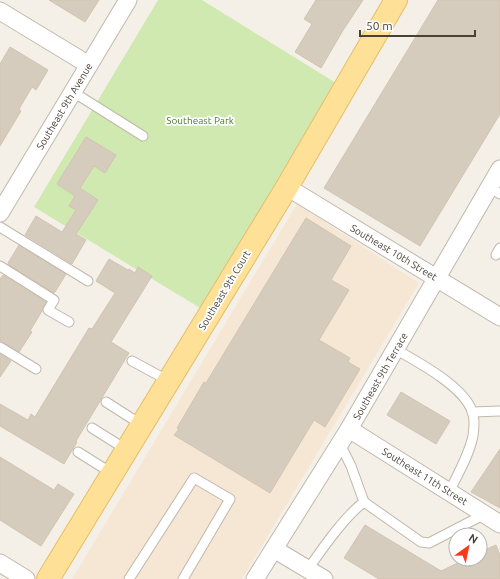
<svg xmlns="http://www.w3.org/2000/svg" width="500" height="579" font-family="Ubuntu,sans-serif">
<style>
.commercial{fill:#f6e7d4}
.green{fill:#d0e9b1}
.building{fill:#d6ccbd;stroke:#d1c4b1}
.lines{fill:none;stroke-linecap:round;stroke-linejoin:round}
.lane-casing{stroke:#c0b8ab;stroke-width:11}
.street-casing{stroke:#c0b8ab;stroke-width:19}
.primary-casing{stroke:#e5be66;stroke-width:24}
.lane{stroke:#fff;stroke-width:9}
.street{stroke:#fff;stroke-width:17}
.primary{stroke:#ffe097;stroke-width:22}
.labels{text-anchor:middle;stroke-width:3.5;stroke-linejoin:round;paint-order:stroke}
.street-label{font-size:10px;fill:#484137;stroke:#fff}
.park-label{font-size:10px;fill:#487a29;stroke:#fff}
</style>
<rect width="100%" height="100%" fill="#f4f0e8"/>
<path class="commercial" d="M297,204l122,79 -177,296h-170z"/>
<path class="green" d="M158,0h44l134,83 -136,225 -166,-101z"/>
<g class="building">
<path d="M49,0h50l-14,22z"/>
<path d="M316,0h47l-21,32 -21,36 -26,-16 17,-28 -8,-5z"/>
<path d="M438,0h62v114l-80,132 -96,-58z"/>
<path d="M10,47l38,23 -12,20 -4,-3 -13,22 2,2 -21,35v-82z"/>
<path d="M86,137l30,18 -11,18 -11,-7 -14,22 18,12 -22,34 10,6 -14,24 -47,-29 11,-19 26,16 14,-22 -7,-4 6,-10 -18,-12z"/>
<path d="M306,218l45,28 -20,34 18,10 -30,50 31,18 -2,4 12,7 -35,58 -11,-7 -44,73 -96,-58 5,-6 -2,-1 20,-34 7,-12 2,1z"/>
<path d="M19,245l47,29 -11,18 -1,1 -45,-28 -1,-2z"/>
<path d="M109,259l19,11 1,-1 6,4 3,-6 14,9 -41,66 18,11 -53,88 1,1 -13,22 -64,-38v-22l28,16 3,-6 4,3 54,-89 3,1 23,-36 -19,-12z"/>
<path d="M3,275l43,27 -3,5 -1,4 -12,20 2,1 -13,20 -19,-11v-62z"/>
<path d="M0,354l11,7 -11,16z"/>
<path d="M401,392l49,29 -14,23 -49,-29z"/>
<path d="M500,449v59l-29,-16z"/>
<path d="M0,457l54,33 4,-6 16,10 -33,52 -41,-26z"/>
<path d="M365,525l76,46 25,-12h14v-7l16,-7 4,10v24h-121l-35,-21z"/>
</g>
<g class="lines">
<defs>
<g id="lane">
<path d="M73,92l70,44"/>
<path d="M490,187l10,7"/>
<path d="M0,227l88,54"/>
<path d="M496,255l4,-7"/>
<path d="M0,266l54,34 -6,10 21,12"/>
<path d="M0,347l36,22"/>
<path d="M395,349c23,13 68,37 77,62 3,7 2,18 1,25 -4,19 -15,38 -24,56"/>
<path d="M132,361l37,20"/>
<path d="M106,402l36,23"/>
<path d="M472,412l28,-1"/>
<path d="M92,428l35,22"/>
<path d="M78,452l35,22"/>
<path d="M364,502l57,40 8,1 56,-29"/>
<path d="M308,569c15,-21 36,-52 56,-67l-13,-36 -11,-22"/>
<path d="M129,579l65,-101 36,21 -47,80"/>
</g>
<g id="street">
<path d="M0,11l89,54"/>
<path d="M287,187l213,130"/>
<path d="M0,213l128,-213"/>
<path d="M349,429l151,95"/>
<path d="M274,549l50,30"/>
<path d="M0,563l26,16"/>
<path d="M255,579l94,-150 151,-260"/>
</g>
<path id="primary" d="M48,579l239,-392 109,-187"/>
</defs>
<use href="#lane" class="lane-casing"/>
<use href="#street" class="street-casing"/>
<use href="#primary" class="primary-casing"/>
<use href="#lane" class="lane"/>
<use href="#street" class="street"/>
<use href="#primary" class="primary"/>
</g>
<g class="labels">
<g class="street-label">
<text transform="translate(64 106) rotate(-59)" y="4">Southeast 9th Avenue</text>
<text transform="translate(394 252) rotate(31)" y="4">Southeast 10th Street</text>
<text transform="translate(224 290) rotate(-59)" y="4">Southeast 9th Court</text>
<text transform="translate(380 376) rotate(-60)" y="4">Southeast 9th Terrace</text>
<text transform="translate(425 476) rotate(32)" y="4">Southeast 11th Street</text>
</g>
<g class="park-label">
<text x="200" y="124">Southeast Park</text>
</g>
</g>
<g transform="translate(468 547) rotate(33)"><circle r="19" fill="#ffffff" stroke="#b6b3af"/>
<path d="M0-3L7 15L0 10L-7 15Z" fill="#fb3918"/>
<text y="-6" font-size="11" font-weight="bold" text-anchor="middle" fill="#484137">N</text>
</g>
<path d="M360 30v6h115v-6" fill="none" stroke="#484137" stroke-width="2"/>
<text x="366" y="30" font-size="12" fill="#484137" stroke="#ffffff" stroke-width="3" paint-order="stroke">50 m</text>
</svg>
